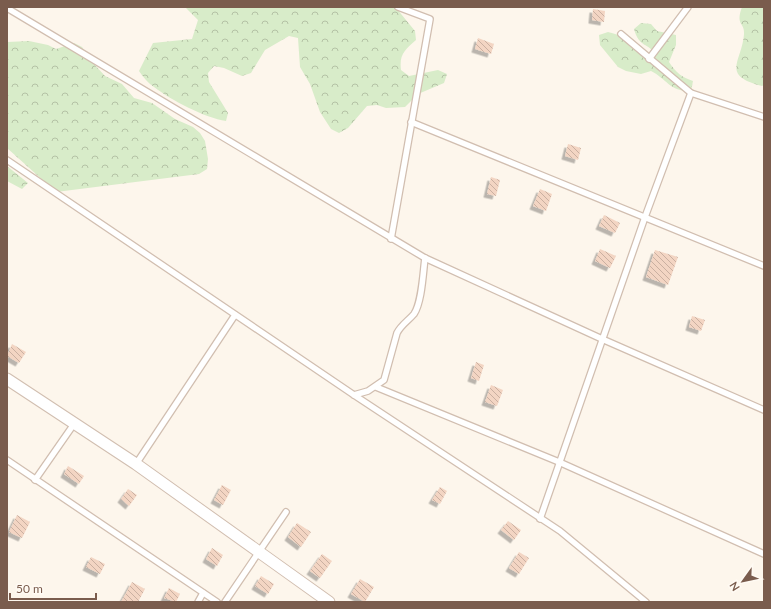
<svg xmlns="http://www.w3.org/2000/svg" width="771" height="609" font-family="Lato,sans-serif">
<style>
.forest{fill:url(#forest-crowns)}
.building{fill:url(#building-back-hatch);filter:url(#shadow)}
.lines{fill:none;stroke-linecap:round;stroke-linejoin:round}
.service-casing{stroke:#d1beb0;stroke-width:8}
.minor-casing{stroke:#d1beb0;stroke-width:13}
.service{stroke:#fff;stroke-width:5.5}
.minor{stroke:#fff;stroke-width:11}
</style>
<defs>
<pattern id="forest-crowns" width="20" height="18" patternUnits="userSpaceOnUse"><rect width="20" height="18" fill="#d8ecc9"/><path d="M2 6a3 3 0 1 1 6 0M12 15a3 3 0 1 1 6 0" fill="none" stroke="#b4c2a5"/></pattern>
<pattern id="building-back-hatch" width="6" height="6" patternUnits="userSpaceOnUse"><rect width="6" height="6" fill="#f3d5c3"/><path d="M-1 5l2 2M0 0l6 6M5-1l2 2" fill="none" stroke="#cab0a1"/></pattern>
<filter id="shadow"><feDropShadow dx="-3.5" dy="3.5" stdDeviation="0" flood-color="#0004"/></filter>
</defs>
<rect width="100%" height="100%" fill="#fdf6ec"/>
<g class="forest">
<path d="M185,7h209l3,2 18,22 1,9c-11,10 -17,14 -15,30l8,6 29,-6 9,4 -3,9 -26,11 -13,13 -19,1 -9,-3 -10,1 -19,22 -9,5 -8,-4 -11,-17 -10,-28 -10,-17 -2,-29 -9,-2 -24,14 -14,23 -9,3 -18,-8 -10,-2 -6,7 1,9 19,31 -2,8c-21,-3 -55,-21 -72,-34 -6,-4 -11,-10 -15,-16l14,-28 39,-4 6,-19z"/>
<path d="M742,7h22v78l-2,1c-42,-11 -20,-24 -18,-52 1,-12 -9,-8 -2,-27z"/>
<path d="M641,23l10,1 6,7 19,4v10l-7,17c7,11 13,15 24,19l-2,10c-21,1 -24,-12 -40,-20l-10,3 -15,-3 -8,-4 -18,-22 -1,-10 9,-3c6,2 13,3 19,6 14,8 9,21 30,18 -9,-14 -18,-8 -23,-27z"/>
<path d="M29,41l19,4 8,4 18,-6 8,4 11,16 12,13 17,8 12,14 18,5 23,16 18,8 7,6 5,8 3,18 -1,10 -8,5 -143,18 -49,-44v-106z"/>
<path d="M7,166l21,17 -6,6 -15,-8z"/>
</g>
<g class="building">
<path d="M593,9l12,2 -1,11 -12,-2z"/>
<path d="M478,38l16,6 -3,10 -16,-5z"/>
<path d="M568,144l13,4 -3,12 -13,-4z"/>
<path d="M491,177l9,3 -4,16 -9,-2z"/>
<path d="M540,189l12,5 -6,17 -13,-5z"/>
<path d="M604,215l16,8 -5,10 -16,-7z"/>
<path d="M600,249l16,7 -6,12 -15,-7z"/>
<path d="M655,250l23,7 -10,28 -22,-8z"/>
<path d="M692,316l13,4 -4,11 -12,-4z"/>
<path d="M12,344l14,8 -7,11 -12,-7z"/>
<path d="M476,362l8,3 -5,16 -8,-3z"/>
<path d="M491,385l12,5 -6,16 -12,-4z"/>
<path d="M68,466l16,10 -5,8 -15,-10z"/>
<path d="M222,485l9,5 -8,15 -9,-5z"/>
<path d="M440,487l7,4 -7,13 -8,-4z"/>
<path d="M128,489l9,6 -8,11 -8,-7z"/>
<path d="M17,515l13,7 -8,16 -13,-6z"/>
<path d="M508,521l13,9 -7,10 -13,-10z"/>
<path d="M297,523l14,9 -10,15 -13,-10z"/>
<path d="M212,548l11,7 -6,11 -11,-7z"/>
<path d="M519,552l10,6 -10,16 -10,-6z"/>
<path d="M322,554l10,7 -12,17 -10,-7z"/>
<path d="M91,557l14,7 -5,10 -14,-7z"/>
<path d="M261,576l13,8 -6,10 -13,-8z"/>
<path d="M360,579l14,8 -9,15 -14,-8z"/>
<path d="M132,582l13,7 -7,13h-17z"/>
<path d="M169,588l11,6 -4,8 -12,-4z"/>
</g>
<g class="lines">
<defs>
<g id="service">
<path d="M7,8l418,250 177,81 162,71"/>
<path d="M621,34l70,59 73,24"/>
<path d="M649,59l39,-52"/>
<path d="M411,122l353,144"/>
<path d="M7,160l347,235 206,136 86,71"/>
<path d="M391,239l39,-220 -32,-12"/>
<path d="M376,387l183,75 205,92"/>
<path d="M354,395l14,-4 16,-11 13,-47c4,-8 11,-12 17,-19 8,-12 9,-41 11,-56"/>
<path d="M7,460l210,142"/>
<path d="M136,464l99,-149"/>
<path d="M35,480l39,-56"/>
<path d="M540,519l105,-302 46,-124"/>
<path d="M198,602l5,-9"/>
<path d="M225,602l61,-90"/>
</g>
<path id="minor" d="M7,379l129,85 193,138"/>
</defs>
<use href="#service" class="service-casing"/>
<use href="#minor" class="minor-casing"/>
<use href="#service" class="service"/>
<use href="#minor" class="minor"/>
</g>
<rect width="771" height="609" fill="none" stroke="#7a5c4d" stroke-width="16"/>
<g transform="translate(743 581) rotate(237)" stroke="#fffaf3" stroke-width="3" paint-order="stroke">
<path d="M0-3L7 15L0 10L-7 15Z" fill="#7a5c4d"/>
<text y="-6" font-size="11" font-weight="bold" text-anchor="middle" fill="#7a5c4d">N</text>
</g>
<path d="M10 593v6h86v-6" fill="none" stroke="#7a5c4d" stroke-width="2"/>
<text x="16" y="593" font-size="12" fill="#7a5c4d" stroke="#fffaf3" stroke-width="3" paint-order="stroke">50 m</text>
</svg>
